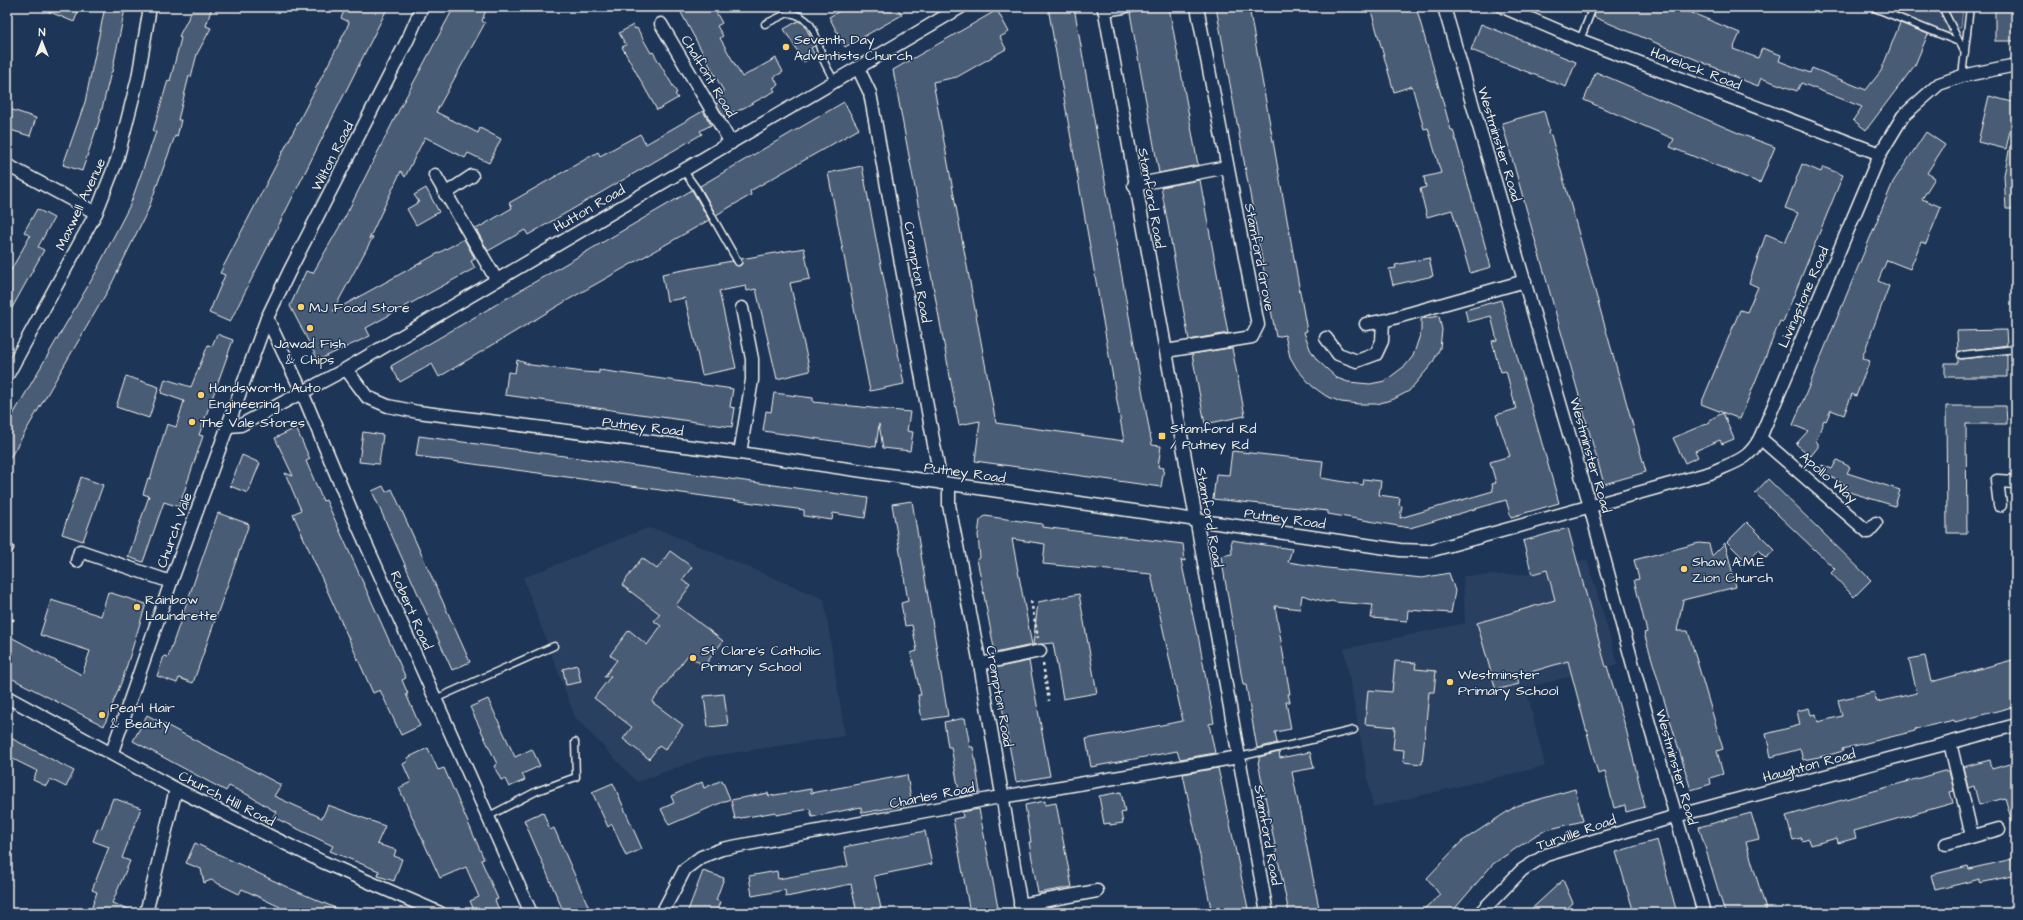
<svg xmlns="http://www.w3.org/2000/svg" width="2023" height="920" font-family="'Architects Daughter',sans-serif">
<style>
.built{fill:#2a4060}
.green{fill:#354a67;stroke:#949ea8}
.building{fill:#485b74;stroke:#f4f1e8}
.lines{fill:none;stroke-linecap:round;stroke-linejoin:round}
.service-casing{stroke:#f4f1e8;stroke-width:9}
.minor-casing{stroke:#f4f1e8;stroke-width:15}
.path{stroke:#f4f1e8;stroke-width:2.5;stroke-dasharray:3 3;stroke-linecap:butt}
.service{stroke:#1d3557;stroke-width:6}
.minor{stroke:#1d3557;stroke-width:12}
.poi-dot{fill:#ffd166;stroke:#1d3557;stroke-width:1.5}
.labels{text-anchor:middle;stroke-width:3;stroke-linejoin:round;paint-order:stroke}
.poi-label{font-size:14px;fill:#f4f1e8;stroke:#1d3557;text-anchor:start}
.street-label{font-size:14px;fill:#f4f1e8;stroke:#1d3557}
</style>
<rect width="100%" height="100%" fill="#1d3557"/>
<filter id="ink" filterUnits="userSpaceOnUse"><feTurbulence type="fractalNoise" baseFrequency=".025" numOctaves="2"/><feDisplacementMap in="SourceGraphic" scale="8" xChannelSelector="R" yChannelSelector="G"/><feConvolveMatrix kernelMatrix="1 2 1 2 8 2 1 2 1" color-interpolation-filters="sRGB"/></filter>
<g filter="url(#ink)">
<g class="built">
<path d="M647,528l16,3 161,68 21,137 -139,21 -69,25 -62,-65 -52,-139z"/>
<path d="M1587,559l31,105 -92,24 19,78 -172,41 -29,-158 121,-26 -2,-47 69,-2z"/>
</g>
<path class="green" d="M1863,7h100l-2,21 -9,-1 -7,9z"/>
<g class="building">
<path d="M38,7h42l-6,15z"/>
<path d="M105,7l20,2 -13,63h-1l-12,49 -17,50 -19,-6 22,-63z"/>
<path d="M194,7h18l-6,19 5,2 -14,26 -6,23 -2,-1 -11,44h3l-4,17 -2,-1 -27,74 -38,77 -103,176v-38l92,-158h-1l32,-62 26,-73 -3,-1 15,-51 2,1 11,-43 -2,-2z"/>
<path d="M346,7h42l-158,315 -21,-9 16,-38 -5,-2 126,-243 3,-8 -8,-4z"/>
<path d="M454,7h33l-5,14 3,2 -49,89 42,21 2,-5 21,11 -12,24 -21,-10 -3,5 -40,-21 -20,40 -4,-6 -32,68 4,-2 -40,74 131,-72 11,20 -4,2 4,7 -109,60 4,8 -52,24 -28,-54 16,-35 7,2 32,-56 55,-109z"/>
<path d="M678,7h35l9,16 -5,3 6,10 -3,2 22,39 34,-19 7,14 -9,5 4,8 -5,3 2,3 -41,22 -1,-2 -9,6 -8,-13 6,-4 -3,-5 5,-3z"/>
<path d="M847,7h50l5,8 -57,32 -16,-30z"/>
<path d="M1048,7h26l78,438 9,1 -3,21 6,1 -3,19 -186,-26 5,-40 -21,4 -66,-355 104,-60 12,22 -9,5 6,12 -49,28 -24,5 63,341 128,18z"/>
<path d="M1164,7h5l29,158 -39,8 -29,-160z"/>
<path d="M1216,7h33l58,324 -3,1 6,17 7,11 20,18 11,4 22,2 15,-3 21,-16 7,-9 8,-24v-13l18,-3 3,14 -2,18 -8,16 -23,27 -15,8 -17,5h-18l-18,-2 -15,-6 -14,-10 -15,-17 -7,-12 -5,-22 -9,2z"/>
<path d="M1370,7h46l35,123h2l38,137 -21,6 -18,-63 -25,7 -7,-28 6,-2 -2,-10 17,-4 -13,-45 -4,1 -12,-43 -18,6z"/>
<path d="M1571,7h17l-2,6z"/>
<path d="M1597,7h81l62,26 -7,16 25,9 4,-10 19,7 -2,6 31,12 2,-5 54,22 15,-19 19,-48 28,11 -13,31 -49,65 -13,-10 9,-13 -61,-24 -4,8 -36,-13 -3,8 -31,-12 1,-1 -134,-56z"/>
<rect x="1995" y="7" width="20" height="34"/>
<path d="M798,21l6,3 11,22 -4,2 4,7 -11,7 -20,-33z"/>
<path d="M1481,24l95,38 -10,25 -95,-37z"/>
<path d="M633,25l2,4 2,-1 14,25 2,-1 24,41 -2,1 3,4 -21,12 -35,-63 4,-2 -7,-12z"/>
<path d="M1596,72l147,63 32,12 -15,36 -90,-36 4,-8 -90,-39z"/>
<path d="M1989,96l27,7 -10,46 -28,-7z"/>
<path d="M844,102l15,27 -109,62 1,4 -35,20 -16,-29z"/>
<path d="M7,108l29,10 -6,18 -23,-7z"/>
<path d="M703,111l8,14 -11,6 2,3 -174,101 -3,-5 -37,21 -12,-22 36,-21 -3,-5 89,-51 2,4 40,-22 6,10z"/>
<path d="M1544,111l5,18 -1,5 3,1 95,337 -42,12 -102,-361z"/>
<path d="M1926,132l19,13 -18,28 8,5 -13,21 19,8 -15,37 -5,-2 -11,27 -23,-9 -9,21 11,5 -27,72 8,3 -14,35 -4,-2 -8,21 -13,-5 -5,11 -2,-1 -8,21 2,2v4l-7,9 -15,-12 12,-13 -15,-6 100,-243z"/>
<path d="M2010,146h6v63h-10l-2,-34z"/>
<path d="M1802,164l19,8 2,-5 20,8 -60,147 -3,-1 -40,98 -39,-15 39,-94 7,2 11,-25 -9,-4 17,-49 19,8 13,-29 -13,-5z"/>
<path d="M862,166l42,218 -34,7 -42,-218z"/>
<path d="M1200,180l28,153 -39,7 -28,-153z"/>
<path d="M426,188l13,24 -23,13 -9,-16 12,-7 -5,-7z"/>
<path d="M692,190l17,30 -136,77 -134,80 -7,-13 -32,18 -9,-16z"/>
<path d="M37,209l17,9 -16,29 6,3 -37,67v-40l23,-41 -6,-4z"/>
<path d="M804,248l6,31 -20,4 20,88 -33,8 -21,-90 -9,2 -1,-5 -27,5 17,77 -34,7 -17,-77 -18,3 -5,-27 70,-13 6,5 4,-2 -1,-5z"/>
<path d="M1429,258l4,18 -40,9 -4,-16 7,-1 -1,-3z"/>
<path d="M1501,300l58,203 -48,14 -5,-17 -96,28 -82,-14v-3l-115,-12 3,-25 13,1 3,-24 91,10 -2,17 42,7 1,-6 17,2 -2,14 21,3 -1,7 3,1 -2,12 93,-27 -1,-7 4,-1 -6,-21 20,-6 -14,-41 20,-6 -10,-38 -5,1 -4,-12 -5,-19 5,-1 -6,-24 -23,6 -3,-12z"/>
<path d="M2006,330l1,15 -49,7 -1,-21z"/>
<path d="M217,334l16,6 -34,95 4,1 -24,71 -15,-5 -21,60 -15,-5 21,-61 -6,-2 5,-16 2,1 17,-55 9,3 8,-26 -23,-8 4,-14 26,8 17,-42 4,1z"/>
<path d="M1230,348h2l13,68 -40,8 -13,-70z"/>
<path d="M2007,354v23h-62v-14h13v-5l3,1z"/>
<path d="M517,360l14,5 52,7 16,1v-3l134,19 -3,18 5,1 -3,19 -227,-32 3,-23 7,1z"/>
<path d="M126,376l33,11 -10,31 -33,-11z"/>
<path d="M774,393l39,5v4l97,10 -3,19 6,1 -3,19 -27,-3 -4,-24 -3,23 -113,-16 3,-20 5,1z"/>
<path d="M1946,406h60l1,18h-41l1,109h-20z"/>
<path d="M1723,413l11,26 -12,5 -2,-4 -25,11 3,6 -13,6 -12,-25 37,-16 -1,-2z"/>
<path d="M296,428l14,31 -4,2 17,40 3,-1 80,178 -4,2 6,14h-2l14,32 -19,9 -21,-45 -7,3 -80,-179 8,-4 -16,-37 8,3 -18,-38z"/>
<path d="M363,432l20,3 -4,29 -20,-2z"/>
<path d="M419,436l449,62 -3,20 -32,-5 -1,7 -28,-4v-6l-388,-54z"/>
<path d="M242,455l18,8 -12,30 -18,-7z"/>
<path d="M1837,460l13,7 -3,6 53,17 -5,16 -49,-15 1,-5 -27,-15 2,-6 10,4z"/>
<path d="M81,477l22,8 -20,56 -21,-7z"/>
<path d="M1768,479l103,101 -17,17 -23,-24 4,-4 -80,-76z"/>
<path d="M383,486l3,6 6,-3 78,173 -18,8 -80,-179z"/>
<path d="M912,501l36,215 -26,4 -4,-25h3l-10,-42 6,-2 -5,-26 -7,1 -4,-23 7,-2 -16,-97z"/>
<path d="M218,513l31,11 -56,159 -14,-5 -2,5 -20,-7 7,-20 4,1z"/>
<path d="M985,516l57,8v3l141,17 2,17 -4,-1 16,75h1l16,88 -5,1 6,29 -35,6 -3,-8 -86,16 -5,-28 97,-18 -32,-147 -108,-10 2,-20 -33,-5 20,106 -37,8 -18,-94 3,-1 -2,-23 2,-15z"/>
<path d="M1747,522l28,28 -9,8 -8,-8 -11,12 -20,-20z"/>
<path d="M1568,528l38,139 1,-1 19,63 19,78 -19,5 -1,-7 -11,3 -9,-36 -7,2 -30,-113 -51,15 2,8 -23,6 -19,-67 78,-23 -8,-30 -15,4 -9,-33z"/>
<path d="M1231,540l61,9 -4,13 39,6 95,10 27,-5 6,18 -4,22 -43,-3 -1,11 -36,-3 2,-13 -39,-3 -1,-1 -7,1 -24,-7 -2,14 -25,-3 15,88h-2l2,8h-4l5,27 -16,3 2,11 -20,5 -11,-63h-3l-22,-129 11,-2z"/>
<path d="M1699,543l10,1 3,12 13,-13 11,44 -53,13 -6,31h11l35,118 -6,2 6,23 -13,4 1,6 -20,6 -47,-157 3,-1 -13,-52 5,-1 -5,-19z"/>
<path d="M670,551l22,16 -10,13 8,6 -14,19 47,36 -19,25 -16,-11 -36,47 31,23 -18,25 -6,-4 -10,13 -26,-20 9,-12 -38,-29 17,-22 -7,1 13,-17 -7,-5 19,-25 18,15 14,-19 -7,-5 6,-7 -38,-29 20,-27 15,11z"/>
<path d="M108,592l38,12 -23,74 -19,48 -97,-50v-41l75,40 8,-24 -50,-16 11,-35 50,16z"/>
<path d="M1079,594l18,99 -34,6 -10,-56 -20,2 5,-43z"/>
<path d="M1925,656l6,26 85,-23v47l-61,16 -1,-2 -39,9v2l-73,18 1,2 -14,4 -26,5 -3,-11 -29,8 -5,-23 34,-9 -3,-14 12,-3 2,7 5,-1 2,8 24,-6 -4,-16 36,-8 3,10 40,-9 -8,-34z"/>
<path d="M1029,661l21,115 -34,6 -21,-114z"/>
<path d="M1395,661l21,2 -1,6 21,2 -2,21h-5l-7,72 -19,-2 1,-12 -11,-1 2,-22 -30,-3 3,-34 24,2z"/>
<path d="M577,665l4,17 -15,3 -3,-16z"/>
<path d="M724,694l4,31 -20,2 -4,-31z"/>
<path d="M488,699l27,58 17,-8 8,17 -18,8 3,6 -16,7 -4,-8 -4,1 -7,-14 3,-2 -27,-57z"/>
<path d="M147,715l134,70 -7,11 48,22 6,-13 57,21 -8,18 19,6 -2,6 8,3 -8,22 -16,-5 1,-5 -49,-20 3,-5 -60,-29 3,-5 -28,-17 -19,-9 -3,5 -93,-50z"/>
<path d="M965,718l5,29h3l7,45 -20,5 -9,-50h-3l-4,-25z"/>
<path d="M7,736l67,35 -8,16 -16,-8 -4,7 -13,-6 4,-9 -30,-15z"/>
<path d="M428,748l10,22 6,-2 40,91 -3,1 17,39 -3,1 4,10 -8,3h-4l-2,-5 -10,4 -5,-11 9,-4 -13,-30 -26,11 -41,-90 12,-6 -8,-18 5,-3 -1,-3z"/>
<path d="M1279,752l1,6 30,-6 4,16 -22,4 28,141h-31l-31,-151h1v-5z"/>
<path d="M1990,760l2,9 24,-7v62l-3,1 -8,-27 -26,7 -5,-19 -6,2 -5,-21z"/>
<path d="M1218,768l31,145h-37l-29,-139z"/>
<path d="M1944,771h5l5,20 -4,1 3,11 -99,28 2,7 -18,5 -1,-5 -26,7 -2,-6 -7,2 -1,-3 -8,2 -7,-24z"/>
<path d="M907,775l5,29 -50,9 -1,-6 -49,10 -2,-8 -34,6v-3l-41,7 -4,-19 37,-7 1,3 42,-7v4z"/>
<path d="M722,780l8,19 -61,26 -8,-16 13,-6 -3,-7 31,-14 2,6z"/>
<path d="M613,783l29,66 -16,7 -14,-32 -4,3 -16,-35z"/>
<path d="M1575,789l8,32 -37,9 -13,7 -40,27 -42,49h-32l21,-18 -13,-17 34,-36 55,-36z"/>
<path d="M1121,792l4,20 -4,1 2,10 -13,2v-2l-6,1 -5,-28z"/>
<path d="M113,798l28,10 -19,50 8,3 -18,42 23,8 -1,2h-44l7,-21 -5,-2 17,-43 -16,-6 5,-13 3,1z"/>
<path d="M1045,801v4l11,-2 16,84 -34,6 -9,-51h2l-6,-37z"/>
<path d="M979,809l20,104h-29l-17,-94 10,-2 -1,-5z"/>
<path d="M543,812l7,18 4,-2 36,82 -7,3h-19l-40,-93z"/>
<path d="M1751,813l8,26 -13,3 21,71h-42l-26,-86z"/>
<path d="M925,831l7,33 -58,12 8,37h-25l-6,-29 -65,13 -1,-7 -33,6 -3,-20 28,-5 1,8 70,-13 -4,-19z"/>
<path d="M1657,840l20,73h-43l-18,-61z"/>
<path d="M195,843l94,45 58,25h-70l3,-6 -38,-18 -3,5 -28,-14 -7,3 -3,-14 -15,-6z"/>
<path d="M2012,859l4,16 -36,8v-4l-45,11 -4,-15 37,-9 1,3z"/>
<path d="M703,871l21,7 -8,22 4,2 -4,11h-29z"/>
<path d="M1563,880l10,23 -11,10h-35z"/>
</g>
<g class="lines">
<defs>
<g id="service">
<path d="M1872,7l87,35"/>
<path d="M1942,7l23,46"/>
<path d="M765,24l23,-11c27,3 28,25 35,46 3,8 8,15 12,23"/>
<path d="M1580,40l13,-33"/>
<path d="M1962,76l8,-69"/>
<path d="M683,170l13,18 42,74"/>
<path d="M1961,355l55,-6"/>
<path d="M7,548h3"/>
<path d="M435,699l119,-53"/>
<path d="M1239,757l115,-27"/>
<path d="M489,816l48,-25 39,-14 -1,-35"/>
</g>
<g id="minor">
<path d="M1104,7l163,906"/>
<path d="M1444,7l142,485 60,221 58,200"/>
<path d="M1503,7l77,33 300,114"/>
<path d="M1104,10l20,-3"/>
<path d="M661,24l70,119"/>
<path d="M858,68l12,25 71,390"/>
<path d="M7,165l89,48"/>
<path d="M435,175l61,104"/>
<path d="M1134,185l93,-18"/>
<path d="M445,194l27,-18"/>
<path d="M267,318l35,74 52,125 177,396"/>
<path d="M1366,324l17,-3 142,-40"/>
<path d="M1326,338l12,16 19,7 19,-7 6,-13 1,-20"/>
<path d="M1166,351l86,-14 6,-12 -61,-318"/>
<path d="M346,369l21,28 21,9 30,6 322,41 660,97 29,1 281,-78c24,-11 38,-12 50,-35l120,-284 23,-38 36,-32 23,-8 54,-11"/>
<path d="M7,376l89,-163 21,-53 21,-82 12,-71"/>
<path d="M229,426l12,-1 105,-56 615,-362"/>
<path d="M1760,438l108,94 8,-9"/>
<path d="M740,453l12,-73v-21l-10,-51"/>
<path d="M949,485v20l31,159 42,249"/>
<path d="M2000,505l-3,-24 19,1"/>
<path d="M77,561l3,-10 91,31"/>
<path d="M980,664l60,-13"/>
<path d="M7,697l169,92 98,49 49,24 117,51"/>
<path d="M1950,743l22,93"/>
<path d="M112,752l59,-170 96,-264 22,-46 119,-233 14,-32"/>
<path d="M1946,844l53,-15"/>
<path d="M1020,905l77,-14"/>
<path d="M146,913l30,-124"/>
<path d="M662,913l23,-44 16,-12 21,-8 273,-51 244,-41"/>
<path d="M1480,913l42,-43 24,-15 137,-41 333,-89"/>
</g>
</defs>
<use href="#service" class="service-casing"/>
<use href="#minor" class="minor-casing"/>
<g class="path">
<path d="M1031,601l7,37"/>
<path d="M7,632l8,-16"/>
<path d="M1043,664l6,37"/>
</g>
<use href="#service" class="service"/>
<use href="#minor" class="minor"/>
</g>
</g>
<g class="poi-dot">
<circle cx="786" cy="47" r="4"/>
<circle cx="301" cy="307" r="4"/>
<circle cx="310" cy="328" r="4"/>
<circle cx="201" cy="395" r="4"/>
<circle cx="192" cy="422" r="4"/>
<rect x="1158" y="432" width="8" height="8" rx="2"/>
<circle cx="1684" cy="569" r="4"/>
<circle cx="137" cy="607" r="4"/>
<circle cx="693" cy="658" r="4"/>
<circle cx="1450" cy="682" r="4"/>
<circle cx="102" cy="715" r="4"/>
</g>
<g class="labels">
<g class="poi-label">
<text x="794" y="44">Seventh Day<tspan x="794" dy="16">Adventists Church</tspan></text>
<text x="309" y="312">MJ Food Store</text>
<text x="310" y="348" text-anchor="middle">Jawad Fish<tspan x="310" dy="16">&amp; Chips</tspan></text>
<text x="209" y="392">Handsworth Auto<tspan x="209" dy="16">Engineering</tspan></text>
<text x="200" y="427">The Vale Stores</text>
<text x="1170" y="433">Stamford Rd<tspan x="1170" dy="16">/ Putney Rd</tspan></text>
<text x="1692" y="566">Shaw A.M.E<tspan x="1692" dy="16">Zion Church</tspan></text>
<text x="145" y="604">Rainbow<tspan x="145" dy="16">Laundrette</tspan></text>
<text x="701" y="655">St Clare's Catholic<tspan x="701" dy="16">Primary School</tspan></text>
<text x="1458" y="679">Westminster<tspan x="1458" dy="16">Primary School</tspan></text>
<text x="110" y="712">Pearl Hair<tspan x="110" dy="16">&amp; Beauty</tspan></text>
</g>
<g class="street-label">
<text transform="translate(1696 68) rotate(21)" y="5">Havelock Road</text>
<text transform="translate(709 76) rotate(59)" y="5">Chalfont Road</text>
<text transform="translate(1500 144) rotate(73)" y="5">Westminster Road</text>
<text transform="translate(332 156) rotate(-63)" y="5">Wilton Road</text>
<text transform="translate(1152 198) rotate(80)" y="5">Stamford Road</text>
<text transform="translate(80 204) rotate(-65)" y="5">Maxwell Avenue</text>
<text transform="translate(589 208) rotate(-30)" y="5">Hutton Road</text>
<text transform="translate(1260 257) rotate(79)" y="5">Stamford Grove</text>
<text transform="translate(918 272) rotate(80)" y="5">Crompton Road</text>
<text transform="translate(1803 297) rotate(-67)" y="5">Livingstone Road</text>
<text transform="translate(643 426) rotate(7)" y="5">Putney Road</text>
<text transform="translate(1591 455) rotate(74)" y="5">Westminster Road</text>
<text transform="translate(965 472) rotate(8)" y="5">Putney Road</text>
<text transform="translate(1829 477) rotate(41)" y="5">Apollo Way</text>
<text transform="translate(1210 517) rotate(80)" y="5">Stamford Road</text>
<text transform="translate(1285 518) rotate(8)" y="5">Putney Road</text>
<text transform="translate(174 530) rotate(-70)" y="5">Church Vale</text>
<text transform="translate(412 610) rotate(66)" y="5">Robert Road</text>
<text transform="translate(1000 696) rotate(80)" y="5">Crompton Road</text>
<text transform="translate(1809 765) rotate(-15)" y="5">Haughton Road</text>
<text transform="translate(1677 767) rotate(74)" y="5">Westminster Road</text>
<text transform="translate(932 795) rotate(-11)" y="5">Charles Road</text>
<text transform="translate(227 798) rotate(27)" y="5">Church Hill Road</text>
<text transform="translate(1576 832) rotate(-19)" y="5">Turville Road</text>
<text transform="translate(1268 835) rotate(80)" y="5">Stamford Road</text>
</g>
</g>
<rect width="2023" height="920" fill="none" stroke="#1d3557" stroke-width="24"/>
<rect x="12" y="12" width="1999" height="896" fill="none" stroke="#f4f1e8" stroke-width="1.5" filter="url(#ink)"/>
<g transform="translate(42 42)" stroke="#1d3557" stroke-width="3" paint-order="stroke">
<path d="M0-3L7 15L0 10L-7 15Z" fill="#f4f1e8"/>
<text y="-6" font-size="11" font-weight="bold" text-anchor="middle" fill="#f4f1e8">N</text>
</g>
</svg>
